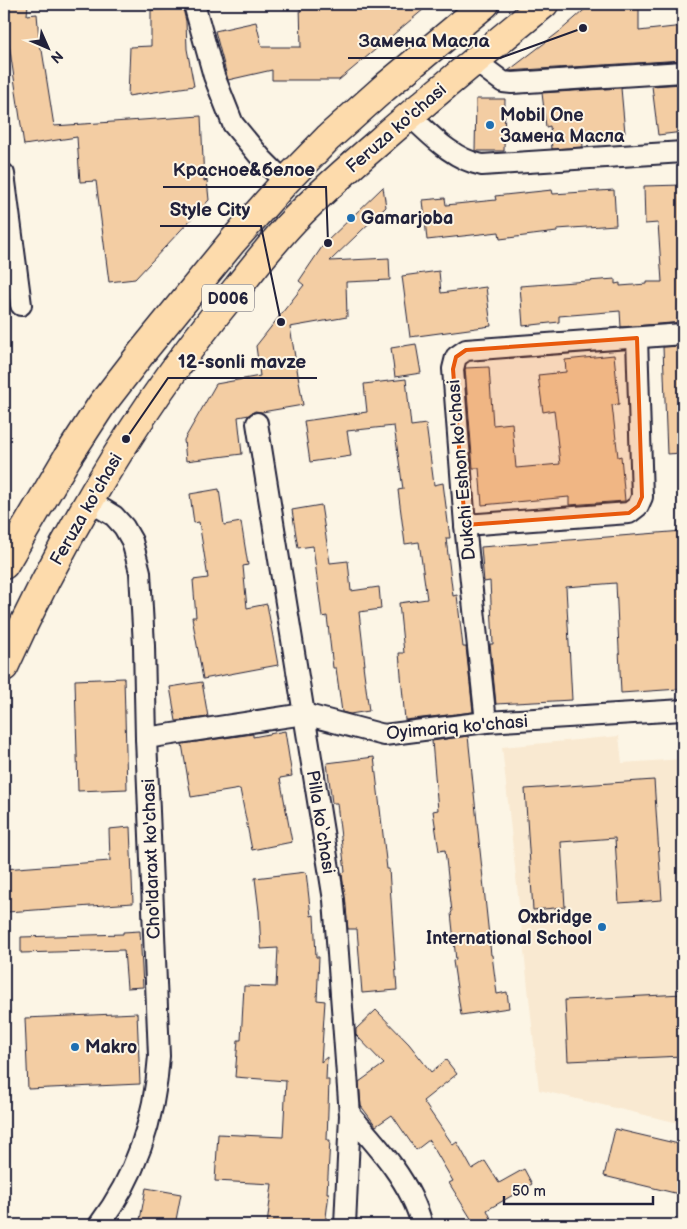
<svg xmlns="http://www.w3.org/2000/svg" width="687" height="1229" font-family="'Balsamiq Sans',sans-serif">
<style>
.built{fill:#f9e9d1}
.building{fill:#f3cda3;stroke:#22223b}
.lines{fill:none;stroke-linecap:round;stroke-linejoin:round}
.street-casing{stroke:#22223b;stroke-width:24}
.primary-casing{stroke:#22223b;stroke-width:31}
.street{stroke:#fcf5e5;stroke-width:20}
.primary{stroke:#fddbac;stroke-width:28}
.marked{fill:#e8590c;fill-opacity:0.2;stroke:#e8590c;stroke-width:4;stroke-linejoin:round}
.poi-dot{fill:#1f6fb2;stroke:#fcf5e5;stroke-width:2}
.labels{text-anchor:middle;stroke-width:4;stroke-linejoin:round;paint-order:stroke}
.shield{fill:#fcf5e5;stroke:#63616e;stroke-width:1}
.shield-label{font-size:16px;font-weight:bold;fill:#22223b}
.poi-label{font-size:18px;font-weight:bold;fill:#22223b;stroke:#fcf5e5;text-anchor:start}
.street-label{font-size:18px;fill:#22223b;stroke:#fcf5e5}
.leader{fill:none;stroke:#22223b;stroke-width:2}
.callout-dot{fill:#22223b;stroke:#fcf5e5;stroke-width:2}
.callout-label{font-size:19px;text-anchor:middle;font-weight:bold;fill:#22223b;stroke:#fcf5e5;stroke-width:4;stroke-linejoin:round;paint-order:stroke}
</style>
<rect width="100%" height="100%" fill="#fcf5e5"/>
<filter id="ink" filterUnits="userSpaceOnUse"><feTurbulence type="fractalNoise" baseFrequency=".02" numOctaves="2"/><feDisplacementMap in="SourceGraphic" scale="10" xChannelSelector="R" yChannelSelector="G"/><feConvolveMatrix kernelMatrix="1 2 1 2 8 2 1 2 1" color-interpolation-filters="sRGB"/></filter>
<g filter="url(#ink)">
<path class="built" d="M619,736l3,27 61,-4v365l-144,-34 -37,-343z"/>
<g class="building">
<path d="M7,4h21l-1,11 10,-1 3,36h2l12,76 147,-10 3,65 3,-1 2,20 -74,79 -26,3 -13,-101 -16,1 -3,-45 -53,8 -15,-101z"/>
<path d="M300,4h130l-91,76h-67v-10l-44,10 -13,-49 41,-9 6,25h39z"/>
<path d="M591,4h48v27l44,-5v34l-175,11 51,-39z"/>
<path d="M183,9l3,12 1,28 7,37 -66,10 2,-49 21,-1v-36z"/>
<path d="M683,84v48l-25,3 -6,-49z"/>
<path d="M621,88l4,45 -43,3 1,11 -31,2 -2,-23 -4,1 -4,-34z"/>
<path d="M476,99h29l-1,52h-29z"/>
<path d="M683,185v137l-62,5 -1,-16 -61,5v6l-36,4 -3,-40 95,-7v5l5,-1v3l27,-2v-2h15l-4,-59 -13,1 -1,-38z"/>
<path d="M383,187l3,20 -56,54 59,-3 1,22 -44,2 1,35 -57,10 13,78 -41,7 -7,-1 -6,4 -11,2 4,37 -56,7 -2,-21 32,-56 44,-8 -4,-30 48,-61 -5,-4 25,-37z"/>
<path d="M552,190l1,4 61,-4 2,35 -59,4v3l-57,7 -1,-7 -72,8 -4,-40 22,-2 1,7 50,-5 -1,-4z"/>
<path d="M439,271l2,22 45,-6 5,39 -81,11 -8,-61z"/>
<path d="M416,344l5,29 -26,4 -4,-29z"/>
<path d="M683,346v107l-16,1 -4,-107z"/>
<path d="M614,355l5,49 -7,1 6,52 3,-1 4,45 -56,4v-8l-87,8 -3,-37h-6l-8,-100 24,-1 4,58 19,-2 4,45 44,-4 -6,-54 -11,2 -5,-37 28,-3 -1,-12z"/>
<path d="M406,379l5,47 15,-2 8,61 9,-2 7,55h-4l7,58 4,-1 6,52h3l7,65 -68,8 -6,-67h5l-5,-50 28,-4 -8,-57 -14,2 -7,-54 5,-1 -9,-63 -47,5 4,25 -41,6 -6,-41 63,-9 -3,-28z"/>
<path d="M219,489l5,36 17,-3 7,43 -5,1 4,42 20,-4 11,61 -75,14 -11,-62h4l-3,-37 15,-2 -9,-56 -5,1 -4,-29z"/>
<path d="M321,505l9,58 18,-2 3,30 28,-4 2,22 -22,3 6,53h-2l6,46 -19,3 -8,-2 -6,-44h-3l-6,-52 -5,1 -9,-71 -15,2 -6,-38z"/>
<path d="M683,531v156h-4v2l-58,4 -5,-110 -50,4 6,113 -76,4 -6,-60h3l-3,-63 -6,1 -3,-35z"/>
<path d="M124,678l3,111 -49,2 -3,-111z"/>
<path d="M202,682l6,35 -32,4 -6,-34z"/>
<path d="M285,731l7,45 -12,2 12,64 -40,8 -12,-61 -49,8 -9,-53 71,-10v3z"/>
<path d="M468,736l23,219h1l5,39 10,-2 2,16 -48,7 -8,-54 3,-1 -5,-47 1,-1 -7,-62 -6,1 -6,-40 5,-1 -6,-69z"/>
<path d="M374,757l13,112h2l8,121 -35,3 -5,-64h-9l-6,-56 3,-1 -8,-69h-5l-5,-40z"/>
<path d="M654,780l8,120 -43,3 -4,-65 -54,4 4,65 -32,3 -8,-121z"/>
<path d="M130,827l3,76 -126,9 -3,-43 106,-8 -1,-32z"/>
<path d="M306,872l5,44 3,-1 2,42h3l-2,43 8,1 -4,61 6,-5 -1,23h3l-2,60h3l-3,53h2l-4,32h-58l5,-41 -57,-3 3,-47 65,3 3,-56 -51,-4 3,-37h3l3,-54 32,1 2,-39 -17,1 -2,-38 -4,-33z"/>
<path d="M140,931l3,56 -16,1 -3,-38 -103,3v-16l102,-3v-2z"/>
<path d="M683,994v62l-115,5 -3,-61z"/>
<path d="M376,1010l33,34 22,28 15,-12 11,14 -34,27 30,44 4,-3 15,27 13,-8 14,22 25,-14 8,15 -45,26 7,15h-19l-26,-42 4,-2 -24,-41 -13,10 -24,-35 -16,11 -15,-20 -2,-24 25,-18 -28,-29v-6z"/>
<path d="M137,1013l3,71 -112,5 -3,-71z"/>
<path d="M615,1129l68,16v50l-79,-19z"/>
<path d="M146,1188l35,6 -6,31h-36z"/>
</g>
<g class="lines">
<defs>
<g id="street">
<path d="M194,4l20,72 19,48 29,35 23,23"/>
<path d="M475,61l28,21 9,1 171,-11"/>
<path d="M409,115c22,20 43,44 73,50l201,-13"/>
<path d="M4,174l17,131"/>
<path d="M257,423l77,477 16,215 -5,110"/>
<path d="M89,501l25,15 10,11 8,14 8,31 4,74 2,92 13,318c-4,61 -23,120 -60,169"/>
<path d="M465,525l164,-12 9,-7 4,-9 -5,-159"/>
<path d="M486,722l-21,-197 -12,-156 3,-12 10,-7 217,-16"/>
<path d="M146,738l158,-24 80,21 102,-13 197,-12"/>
<path d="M350,1115c28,31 62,69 72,110"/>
</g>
<g id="primary">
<path d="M4,565l63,-107 35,-54 41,-53 89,-109 53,-60 43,-44 56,-50 101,-84"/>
<path d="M4,667c61,-136 139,-265 234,-380 18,-23 36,-46 56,-67 27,-28 57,-54 86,-79 54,-47 109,-92 164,-137"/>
</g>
</defs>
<use href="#street" class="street-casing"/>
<use href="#primary" class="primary-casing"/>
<use href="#street" class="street"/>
<use href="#primary" class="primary"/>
</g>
</g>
<path class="marked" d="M637,338l5,159 -4,9 -9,7 -164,12 -12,-156 3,-12 10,-7z"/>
<g class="poi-dot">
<circle cx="490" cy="125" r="5"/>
<circle cx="351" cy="218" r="5"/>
<circle cx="602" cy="927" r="5"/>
<circle cx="75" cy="1047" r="5"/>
</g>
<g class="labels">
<rect class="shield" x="202" y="284.5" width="52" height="27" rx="4"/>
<g class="shield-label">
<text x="228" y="304">D006</text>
</g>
<g class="poi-label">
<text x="500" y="121">Mobil One<tspan x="500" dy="21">Замена Масла</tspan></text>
<text x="361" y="224">Gamarjoba</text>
<text x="592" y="923" text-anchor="end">Oxbridge<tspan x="592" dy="21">International School</tspan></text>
<text x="85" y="1053">Makro</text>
</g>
<g class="street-label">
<text transform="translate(396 128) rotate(-41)" y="6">Feruza ko'chasi</text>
<text transform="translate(461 470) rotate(-95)" y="6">Dukchi Eshon ko'chasi</text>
<text transform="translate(86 509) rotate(-60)" y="6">Feruza ko'chasi</text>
<text transform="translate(457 727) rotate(-5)" y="6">Oyimariq ko'chasi</text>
<text transform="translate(321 822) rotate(81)" y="6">Pilla ko‘chasi</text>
<text transform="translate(151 859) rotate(-92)" y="6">Cho'ldaraxt ko'chasi</text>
</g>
</g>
<path class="leader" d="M583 28L500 58H348M328 243L326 187H163M281 322L261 226H160M126 439L168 378H317"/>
<g class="callout-dot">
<circle cx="583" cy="28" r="5"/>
<circle cx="328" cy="243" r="5"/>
<circle cx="281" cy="322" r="5"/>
<circle cx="126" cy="439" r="5"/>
</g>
<g class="callout-label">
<text x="424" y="47">Замена Масла</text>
<text x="244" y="176">Красное&amp;белое</text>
<text x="210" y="216">Style City</text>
<text x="242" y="368">12-sonli mavze</text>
</g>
<rect width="687" height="1229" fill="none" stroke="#fcf5e5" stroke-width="20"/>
<rect x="10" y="10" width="667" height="1209" fill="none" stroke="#22223b" stroke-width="2" filter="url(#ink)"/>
<g transform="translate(48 48) rotate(135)" stroke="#fcf5e5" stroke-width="4" paint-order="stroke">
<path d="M0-4L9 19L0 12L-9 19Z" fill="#22223b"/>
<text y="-8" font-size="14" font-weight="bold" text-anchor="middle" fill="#22223b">N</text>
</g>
<path d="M504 1196v8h149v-8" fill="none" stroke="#22223b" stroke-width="2.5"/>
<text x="512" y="1196" font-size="15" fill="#22223b" stroke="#fcf5e5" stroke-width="4" paint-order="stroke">50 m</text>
</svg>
